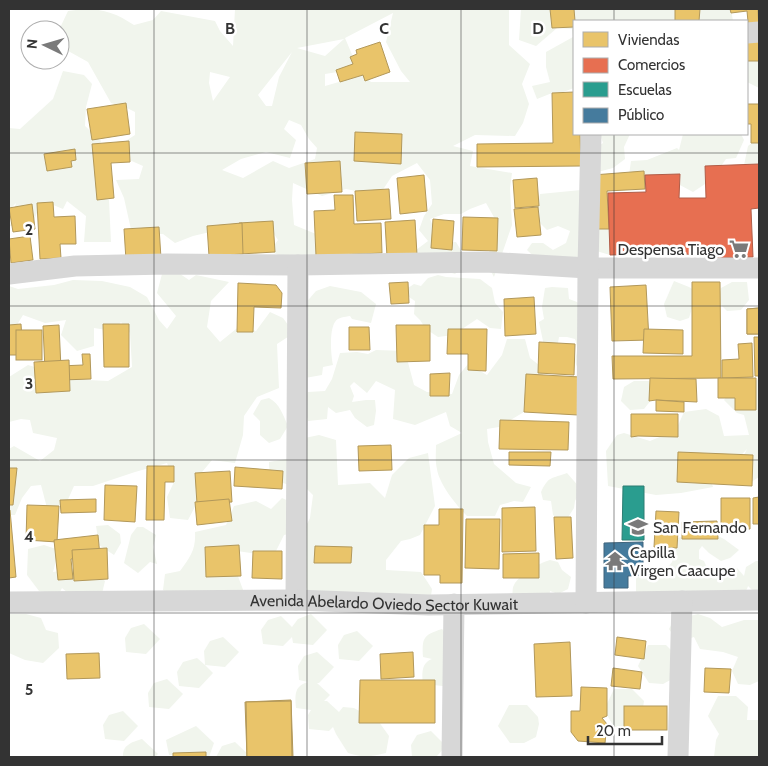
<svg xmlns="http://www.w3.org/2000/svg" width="768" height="766" font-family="Cabin,sans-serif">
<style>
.green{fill:#f1f5ed;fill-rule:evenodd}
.homes{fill:#e9c46a;stroke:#b2985a}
.shops{fill:#e76f51;stroke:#b15d48}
.schools{fill:#2a9d8f;stroke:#2d7d73}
.public{fill:#457b9d;stroke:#40657d}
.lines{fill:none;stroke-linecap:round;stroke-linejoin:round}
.street{stroke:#d7d7d7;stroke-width:21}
.grid{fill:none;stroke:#333;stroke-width:1;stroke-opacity:0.55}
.labels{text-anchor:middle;stroke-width:5;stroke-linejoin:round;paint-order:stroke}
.poi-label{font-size:16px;fill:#333;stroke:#fff;text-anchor:start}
.street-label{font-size:16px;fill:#333;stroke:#fff}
.grid-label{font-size:16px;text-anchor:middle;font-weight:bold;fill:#333;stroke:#fff;stroke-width:5;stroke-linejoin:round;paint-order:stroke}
</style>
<rect width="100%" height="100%" fill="#fff"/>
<g class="green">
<path d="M84,9c21,0 33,5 50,16l19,-5 8,-9 54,10 5,10 13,15 2,-37h239v1h22l1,-1h12v36l21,19 -8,20 7,20 -6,19 -8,13 -40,-1 -22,11 20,5 -3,15 42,7 -2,15 2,37 -18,52 -8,-15 8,-25 1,-18 -9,-16 -16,6 -9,5h-17l-14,5 10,24 16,-1 12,20 -13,12 -13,-4 -30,-17 16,-12 -9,-11 5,-14 8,-12 -2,-24 -13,-17 -25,13 -12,18 -14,-1 -20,-4 -24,7 -29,-13 -1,17 2,25 22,9 6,23 -24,8 -28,-14 8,-11 -10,-15 -58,7 -17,4 -18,7 -12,-9h-31l-8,-36 -8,-18 23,-1 4,-13 -18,-8 -1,-16 11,-7v-23l-10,-5 -14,-4 -23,-41 -18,-10 -10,-8v-14h-1l9,-19zM393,13l-7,29 15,29 9,11h-39l-8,-7 -38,11v-12l19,-3 12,-7 -11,-26zM344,39l-19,17 -28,-8zM292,52l-13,25 -7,29h-6l-8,-11zM210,72l20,5 -17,24 -4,-18zM289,120l12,5 8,14 8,9 -2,11 -26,9 -16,-7 -30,17 -21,-8 19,-11 25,-7 24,6 6,-18 -12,-11z"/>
<path d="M521,9h210l2,12h-159v67l-11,4 -11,1 -15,6 -5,-13 18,-4 -4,-15v-15l27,-15 -1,-8 -15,-1 -21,18 -17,-6z"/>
<path d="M747,53l12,7v28l-12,-6z"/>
<path d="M63,71l21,4 8,9 -6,23 -1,19 16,15 -8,21 6,21 -1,12 11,5 2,42h-27l2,-26 -19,-15 -4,8 -17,-7 -7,5 -7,19h-22l6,-23 -7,7v-82l11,1 33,-30z"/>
<path d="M600,134h30l-6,13 1,12 -12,9 -23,6 1,-22 12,-9z"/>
<path d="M683,134h58l3,6 -8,18 -10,1 -15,21 -18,12 -15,-8 -24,4 -25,-13 2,-14 16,-1 30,-12 2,2z"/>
<path d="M759,137v30l-16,3 5,-24z"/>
<path d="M581,190l10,38 23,-9 12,15 -9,21h-7l-17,-5 -22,18 -27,-2 -17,-16 5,-7h11l10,7 13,-7 4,-12 -12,-5 -11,4 -11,-11 4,-25z"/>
<path d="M170,267l19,13 7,-5 33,7 -18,19 -4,26 13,15 21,-17 15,6 14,-19 13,6 11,15 -17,11 2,44 -22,9 -13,19 -1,19 -8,28 -23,-3 -14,17 1,22 -11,21 -18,-2 -3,-21 7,-15 -7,-19 -32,9 -42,14h-19l-8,18 -19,4 -6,-23 -10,1 -9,12 -7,17h-6v-66l5,-3 26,15 14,-11 3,-12 -24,-5 -3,-13 -9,-1 -12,3v-45l19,-12 17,5 21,9 42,2 24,-14 -2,-34 -9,-11 -8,9 -19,-3v18l-17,5 -16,-16 5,-15 -21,3 -22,-8 -11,18 -1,20h-2v-67l9,3 36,-4 19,-5 29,1 28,6 17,10 12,23 8,9 9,-13 -19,-23 5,-19z"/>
<path d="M438,275l8,2 34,2 12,9 3,15 8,9 -2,17 -11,-1 -13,-9 -24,16 -15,2 -12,-8 -6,-9 -6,-6 1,-13 -9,-6 -1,-5 9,-6 7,2 7,-8z"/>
<path d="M674,281l15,6 8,5 -8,26 -9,3 -13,-4 -3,-13z"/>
<path d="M732,282h15l2,18 -8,10 -14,1 -9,-9 3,-14z"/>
<path d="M330,286l31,6 15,12 -5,19 -19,-4 -2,-3c-5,1 -12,1 -15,6 -6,9 -4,33 -2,43l-10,2 -1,8 -17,3 -1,-73 12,-14z"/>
<path d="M552,287l16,1 1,11 8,3 14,12c1,6 2,13 1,20 -2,15 -8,14 -1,31l-3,6 -7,1c-9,-10 -4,-14 -4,-24 0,-2 -1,-7 -2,-9l-8,-2h-8l-1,6 -9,5 -5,-2 -5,-24 5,-3 -2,-12 3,-19z"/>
<path d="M507,339h18l5,19 9,7 6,15 -18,9 -3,23 -25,15 -12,2 1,13 6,22 22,19 15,4 -8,15 -9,-1 -14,4 -5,11h-28c-10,-10 -28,-32 -30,-47 -2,-8 -1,-17 -1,-24l26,-12 -12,-7 -4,-14 -31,13 -22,-6 2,-29 -19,-9 -9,12 -13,-11 -4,4 4,10 -2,6 14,-2h9l1,11 -2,14 -7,2 -12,-9 -5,-8 -14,3 -8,-6 -1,12 -19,2 -4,-17 4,-12 17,-1 7,-12 8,-26 17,-1 11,2 8,-4 29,1 9,34 13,7 25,2 7,-19 9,-11 19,11 15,-20z"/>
<path d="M759,378v99l-8,5 -10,-21 6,-12 -20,21 -16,-16 -23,-2 -10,7 30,13 5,15 -32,6 -25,2 -48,-9 -2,-35 11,-16 7,-2 26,8 26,-11 8,-18 22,-3 13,7 5,20 25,-1 -5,-20 -7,-2 -13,-13 11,-15 11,5z"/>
<path d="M634,381h15l3,18 -8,10 -14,1 -9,-9 3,-14z"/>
<path d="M269,398c11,6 14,17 19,28l-8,13 -11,4 -9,-8v-14l-7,-7 8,-14z"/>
<path d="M319,435l17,5 2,45 32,-2 15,15 7,-23 17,-17 19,-5 7,53 -15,29 -10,4 -9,2 -15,19v10l35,2 11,17 -3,21 -44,2 -11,-20 -21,3 -46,-5 -5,-14 -2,-38 10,-20 3,-23 -12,-12 -1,-44z"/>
<path d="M287,459l3,26c-15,-4 -21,-5 -21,-23z"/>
<path d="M567,473l14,16 -6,12 -1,7 -9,14 -12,-7 -2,-14 -8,-1 -2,-8c8,-17 11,-13 26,-19z"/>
<path d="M282,498l13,6 2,28 -13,3 -9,18 -18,1 -20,-3 -1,20 9,24 -73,3 -9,-8 2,-16 15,-3c10,-14 16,-21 15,-39l31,-7 8,-19 22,-5 15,8z"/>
<path d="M108,525l12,9 1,9 -7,12 -15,-10 -3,-19z"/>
<path d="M137,527h6l13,8 -3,12 4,17 -7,-2 -12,11 -14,-10 7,-28z"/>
<path d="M692,533l22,1 10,5 15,11 -9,8 -9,3 -12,-8 -7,-7 -3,4v9l5,2 7,16 10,-5 16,-4 7,8 2,-9 10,-6h3v29h-7l-4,-4 -1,3 -11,12 -100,-9v-17l7,-7 22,3 7,-9 2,-6 -5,-3 2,-11 7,-4z"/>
<path d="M44,545l15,5 -6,22 30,-5 22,14 -5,21 -27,-5 -11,-9 -3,6 -20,-3 -12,-16 1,-26z"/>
<path d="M550,560l8,2 4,8 9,7 -3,12 -10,5 -8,-3 -2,13 -36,-7c1,-4 0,-9 2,-12 5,-10 25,-22 36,-25z"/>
<path d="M9,614h17l15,4 5,12 12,3 1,15 -16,15 -18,-3 -16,-7z"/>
<path d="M311,614l16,16 -14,15 -20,-2 -1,-6 -9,9 -20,-2 -2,-14 7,-10 13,-4 11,11 6,-8z"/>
<path d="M698,614l12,4 12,9 22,-7h15v61l-9,4 -12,-1 -6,-13 6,-14 -15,-5 -23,-3 -6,-12 -9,3 -9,-1 -7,-10 5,-9z"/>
<path d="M144,624l16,15 -14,15 -20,-2 -1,-14 6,-10z"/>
<path d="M442,629l15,15 -14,42 -20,-2c-1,-10 -2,-21 9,-25l-9,-2c-1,-19 0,-22 19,-28z"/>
<path d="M357,631l16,15 -14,15 -20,-2 -1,-14 6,-10z"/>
<path d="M223,637l16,15 -14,15 -20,-2 8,8 -14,15 -20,-2 -2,-14 6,-10 14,-4 8,7 -1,-14 6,-10z"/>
<path d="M648,645h18l12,12 -2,20 -13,7 -14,-1 -11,-17z"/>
<path d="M317,652l17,15 -15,16h-2l13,12 -6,6h3l12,11 4,-5 11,1 25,14 10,14 -3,17c-18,4 -21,5 -38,0l-12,-19 -3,-7 -4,4 -20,-2 -1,-14 3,-5 -15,-2c-1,-13 -2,-22 12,-26l-9,-2 -1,-14 6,-10z"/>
<path d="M167,679l16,15 -14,15 -20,-2 -1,-14 6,-10z"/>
<path d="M614,689h18l12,12 -1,7 -14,19h-15l-10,-17z"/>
<path d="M718,696h18l12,11 -1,13h12v37h-45l2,-17 3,-6 -11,-18z"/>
<path d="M509,705h18l11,12 1,7 -3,13 -12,6h-14l-12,-17z"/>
<path d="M123,711l15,15 -14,15 -19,-2 -2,-14 6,-10z"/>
<path d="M196,726l18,17 -5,14h-6l-8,-3 -26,1 -3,-15z"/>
<path d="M431,731l15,15 -10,11h-24l-1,-12 6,-10z"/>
<path d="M142,739l16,15 -3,3h-32c-1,-12 9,-15 19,-18z"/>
<path d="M235,742l16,15h-35l6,-11z"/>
</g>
<g class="homes">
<path d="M550,9h24l1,12h-1v6l-22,1z"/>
<path d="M675,9h25l-1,12h-24z"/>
<path d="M730,9h28l1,22 -10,1 -2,-21 -16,2z"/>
<rect x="747" y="35" width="12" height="26"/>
<path d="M380,42l10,30 -25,9 -2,-6 -23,7 -4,-12 17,-6 -3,-7 7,-3 -1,-4z"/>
<path d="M574,92v42h6l1,32 -104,1v-23l76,-1 -1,-50z"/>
<path d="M126,103l4,31 -38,6 -5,-31z"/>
<path d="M747,104h12v39h-8v-19h-4z"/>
<path d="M355,132l47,2 -1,30 -47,-3z"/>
<path d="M129,141l1,21 -19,1 3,35 -17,2 -5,-56z"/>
<path d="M75,149l1,11 -5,1 1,6 -25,4 -3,-17z"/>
<path d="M340,161l2,31 -35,2 -2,-31z"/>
<path d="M644,171l1,18 -38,2 2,38h-18l2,-54z"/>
<path d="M424,175l3,36 -27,3 -3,-36z"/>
<path d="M537,178l2,28 -24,2 -2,-28z"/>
<path d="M389,189l2,30 -34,2 -2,-30z"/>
<path d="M334,195h19l1,29 27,-1 1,30 -66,3 -2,-45 21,-1z"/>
<path d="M53,202l1,15 21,-1 1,28h-16l1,14 -21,1 -3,-56z"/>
<path d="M32,204l3,25 -22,3 -4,-24z"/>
<path d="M538,207l3,28 -24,2 -3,-28z"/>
<path d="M463,217l35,1 -1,33 -35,-1z"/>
<path d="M433,219l21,2 -2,29 -21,-2z"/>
<path d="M415,220l2,35 -30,2 -2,-35z"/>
<path d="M273,221l2,31 -35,2 -1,-31z"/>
<path d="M242,223l1,31 -34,2 -2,-30z"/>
<path d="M159,227l2,31 -35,2 -2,-31z"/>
<path d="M30,236l3,24 -22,3 -2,-24z"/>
<path d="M408,282l1,21 -18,1 -2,-21z"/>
<path d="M692,282h28l1,96 -108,1 -1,-23h80z"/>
<path d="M238,283l38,2 6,8 -1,15 -27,-1 -1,25h-16z"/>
<path d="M646,285l3,55 -37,1 -2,-54z"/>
<path d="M534,297l2,37 -31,2 -1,-37z"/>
<path d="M759,308v26h-12v-25z"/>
<path d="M759,308v26h-12v-25z"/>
<path d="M21,324l2,31h-14v-30z"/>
<path d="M103,324h26v43h-25z"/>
<path d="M59,325l2,44 -16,1 -2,-44z"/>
<path d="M396,325h34v36l-33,1z"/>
<path d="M349,327h20l1,23h-21z"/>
<path d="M448,329h39l-1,42 -18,-1v-16h-21z"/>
<path d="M644,329l39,1v24l-40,-1z"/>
<rect x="16" y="330" width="26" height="30"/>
<path d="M754,337h5v39h-4z"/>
<path d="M539,342l36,2 -1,31 -36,-2z"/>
<path d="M752,343l1,34 -31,1v-18l17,-1 -1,-15z"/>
<path d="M82,354h8l1,25 -30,1 -1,-14 23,-1z"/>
<path d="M69,360l1,31 -34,2 -2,-31z"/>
<path d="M450,373l-1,23h-19v-22z"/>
<path d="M526,374l54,3 -2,38 -54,-3z"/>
<path d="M650,378l46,1 1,23 -41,-2 -7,1z"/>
<path d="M718,378h38v32h-21v-12h-17z"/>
<path d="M656,400l28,2v10l-28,-1z"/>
<path d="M631,414h47v23l-40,-1 -7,1z"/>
<path d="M500,420l69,2 -1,28 -69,-1z"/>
<path d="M391,445l1,25 -33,1 -1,-25z"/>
<path d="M509,452h42l-1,14 -41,-1z"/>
<path d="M678,452l75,3 -1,31 -75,-4z"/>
<path d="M147,466h27v16h-9l-1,38h-18z"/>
<path d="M235,467l48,4 -1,18 -48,-3z"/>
<path d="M9,468h8l-4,37h-4z"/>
<path d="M230,471l2,31 -35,2 -2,-31z"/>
<path d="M105,485l32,1 -2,36 -31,-2z"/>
<path d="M759,497v27h-6v-26z"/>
<path d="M721,498h29v31l-29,1z"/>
<path d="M96,499v13l-35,1 -1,-13z"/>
<path d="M229,499l3,22 -35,4 -2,-23z"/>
<path d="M27,505l32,1 -2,36 -31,-2z"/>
<path d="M535,507l1,44 -34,1v-44z"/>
<path d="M439,509h24l-1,74h-22v-8h-16v-50h15z"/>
<path d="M10,510l6,67 -7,1v-67z"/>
<path d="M656,511l23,1 -2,36 -23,-1z"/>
<path d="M554,517h17l2,41 -17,1z"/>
<path d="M466,519h34l-1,50 -34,-1z"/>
<path d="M717,521l1,18h-36v-17z"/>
<path d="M98,535l2,21 -29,3 2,20 -15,1 -4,-40z"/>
<path d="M239,545l2,31 -35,1 -1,-30z"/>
<path d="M315,546l37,1 -1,16h-37z"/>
<path d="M107,548l1,31 -34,2 -2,-31z"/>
<path d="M253,551h29v28l-30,-1z"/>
<path d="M539,553v25h-36v-24z"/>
<path d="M617,637l29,4 -2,18 -29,-4z"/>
<path d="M570,642l2,54 -36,1 -2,-53z"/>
<path d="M413,652l1,25 -33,2 -1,-25z"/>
<path d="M99,653l1,25 -33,1 -1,-25z"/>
<path d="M613,668l29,4 -2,17 -29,-3z"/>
<path d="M705,668l26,1 -2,24 -25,-1z"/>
<path d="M360,680h75v43h-76z"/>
<path d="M581,687l26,1v28l-5,2 5,6 -2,19 -27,-2 -7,-9v-21h9z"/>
<path d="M291,700l2,57h-46l-2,-55z"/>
<path d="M291,701l1,56h-45l-1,-55z"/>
<rect x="624" y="706" width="43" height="24"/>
<path d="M206,752v5h-33v-4z"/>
</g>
<path class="shops" d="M759,164v44l-8,1 2,48 -37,1 -37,-5 -69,2 -2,-62 38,-1 -1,-17 35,-1 -1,24h27l-1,-32z"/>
<path class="schools" d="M623,486h21v54h-22z"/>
<path class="public" d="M643,542v33l-15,1v12h-24v-45z"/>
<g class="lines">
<g class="street">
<path d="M747,33l12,-1"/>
<path d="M9,274l66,-8 92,-2 131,1 188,-3 102,6h171"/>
<path d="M296,600l2,-335"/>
<path id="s1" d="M9,602l287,-2 133,5 330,-5"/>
<path d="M586,603l2,-335 3,-134"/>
<path d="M452,757l2,-153"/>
<path d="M678,757l4,-156"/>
</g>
</g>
<path class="grid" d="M154,9v748M307,9v748M461,9v748M614,9v12M614,134v623M9,153h750M9,306h750M9,460h750M9,613h750"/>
<defs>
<symbol id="supermarket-bare" viewBox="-9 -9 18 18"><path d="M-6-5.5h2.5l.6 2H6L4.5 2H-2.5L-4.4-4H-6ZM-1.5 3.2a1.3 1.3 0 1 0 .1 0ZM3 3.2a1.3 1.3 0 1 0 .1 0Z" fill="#7a7a7a" stroke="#fff" stroke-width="2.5" paint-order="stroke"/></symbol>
<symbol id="school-bare" viewBox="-9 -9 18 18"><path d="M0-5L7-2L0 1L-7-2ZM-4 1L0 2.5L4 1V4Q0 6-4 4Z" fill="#7a7a7a" stroke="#fff" stroke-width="2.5" paint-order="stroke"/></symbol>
<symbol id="temple-bare" viewBox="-9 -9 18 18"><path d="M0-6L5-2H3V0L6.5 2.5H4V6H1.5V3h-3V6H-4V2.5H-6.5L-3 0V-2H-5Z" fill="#7a7a7a" stroke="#fff" stroke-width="2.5" paint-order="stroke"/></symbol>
</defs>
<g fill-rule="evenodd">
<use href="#supermarket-bare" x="725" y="235" width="28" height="28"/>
<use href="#school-bare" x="624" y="513" width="28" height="28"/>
<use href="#temple-bare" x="601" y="547" width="28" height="28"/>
</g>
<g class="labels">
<g class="poi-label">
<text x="724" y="255" text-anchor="end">Despensa Tiago</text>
<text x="653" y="533">San Fernando</text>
<text x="630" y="558">Capilla<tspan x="630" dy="18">Virgen Caacupe</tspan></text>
</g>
<g class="street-label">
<text dy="6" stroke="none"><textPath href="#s1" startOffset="375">Avenida Abelardo Oviedo Sector Kuwait</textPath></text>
</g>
</g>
<g class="grid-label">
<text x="230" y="34">B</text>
<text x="384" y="34">C</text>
<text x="538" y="34">D</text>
<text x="29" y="235">2</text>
<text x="29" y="389">3</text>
<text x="29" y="542">4</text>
<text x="29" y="695">5</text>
</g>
<rect width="768" height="766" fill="none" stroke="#333333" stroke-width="20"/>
<rect x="573" y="20" width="175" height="115" fill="#ffffff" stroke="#adadad"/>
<rect x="583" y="32" width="25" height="15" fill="#e9c46a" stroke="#adadad"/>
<text x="618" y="45" font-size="15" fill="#333333">Viviendas</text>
<rect x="583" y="58" width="25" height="15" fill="#e76f51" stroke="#adadad"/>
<text x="618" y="70" font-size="15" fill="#333333">Comercios</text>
<rect x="583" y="82" width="25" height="15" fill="#2a9d8f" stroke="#adadad"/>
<text x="618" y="95" font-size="15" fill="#333333">Escuelas</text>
<rect x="583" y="108" width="25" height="15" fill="#457b9d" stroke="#adadad"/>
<text x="618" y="120" font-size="15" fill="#333333">Público</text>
<g transform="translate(45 45) rotate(275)"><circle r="24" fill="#ffffff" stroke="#adadad"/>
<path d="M0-4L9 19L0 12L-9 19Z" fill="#7a7a7a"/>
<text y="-8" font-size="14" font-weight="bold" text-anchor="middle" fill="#333333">N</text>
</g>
<path d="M588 736v8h74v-8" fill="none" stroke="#333333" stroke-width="2.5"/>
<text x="596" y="736" font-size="15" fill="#333333" stroke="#ffffff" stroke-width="4" paint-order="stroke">20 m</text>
</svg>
